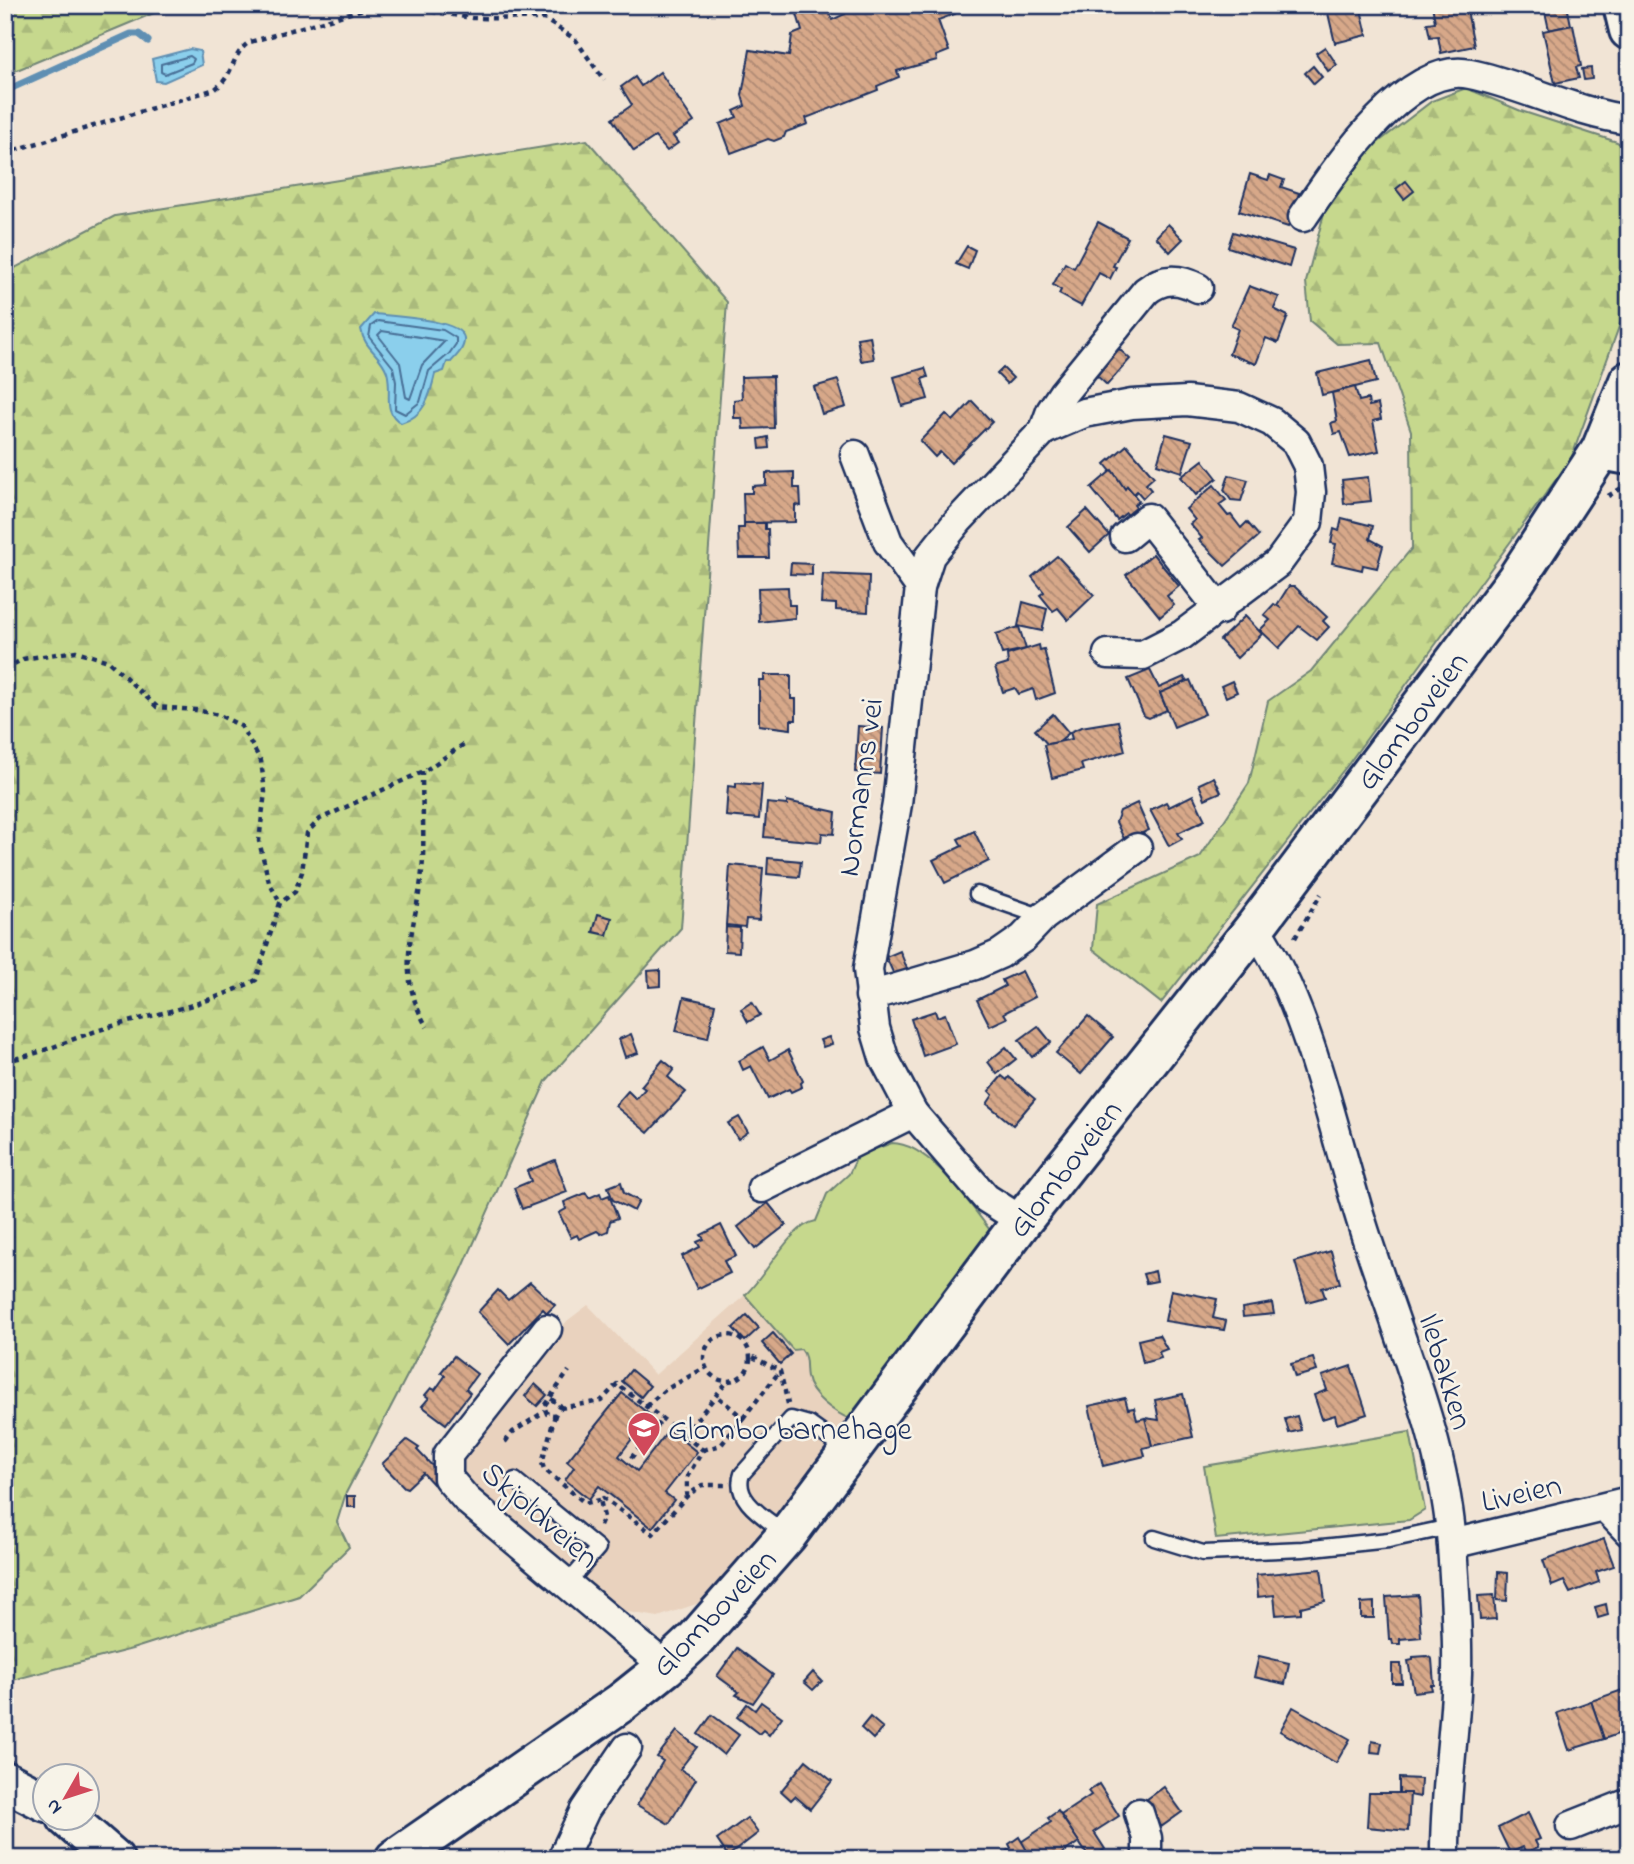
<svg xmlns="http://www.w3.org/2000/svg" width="1634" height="1864" font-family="'Indie Flower',sans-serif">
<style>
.built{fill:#e9d2be}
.green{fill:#c6d88d;stroke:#708476;stroke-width:2}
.forest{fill:url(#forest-firs);stroke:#708476;stroke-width:2}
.water{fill:#8bcfec;stroke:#5e8fb3;stroke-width:2}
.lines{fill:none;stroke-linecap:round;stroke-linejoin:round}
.shore{stroke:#486f97;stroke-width:2}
.stream{stroke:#5e8fb3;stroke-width:7}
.building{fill:url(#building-back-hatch);stroke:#1b2f5e;stroke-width:2}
.lane-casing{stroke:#1b2f5e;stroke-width:19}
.street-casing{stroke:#1b2f5e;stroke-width:33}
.secondary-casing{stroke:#1b2f5e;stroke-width:44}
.primary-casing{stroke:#1b2f5e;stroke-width:44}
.path{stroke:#1b2f5e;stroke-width:4.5;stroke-dasharray:5 5;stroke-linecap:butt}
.lane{stroke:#f7f3e8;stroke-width:14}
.street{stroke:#f7f3e8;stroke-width:28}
.secondary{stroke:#f7f3e8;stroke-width:38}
.primary{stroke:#f7f3e8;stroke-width:38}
.labels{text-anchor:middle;stroke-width:5;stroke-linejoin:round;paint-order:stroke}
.street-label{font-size:32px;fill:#1b2f5e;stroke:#f7f3e8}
.poi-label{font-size:32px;fill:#1b2f5e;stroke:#f7f3e8;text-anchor:start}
</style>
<defs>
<pattern id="forest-firs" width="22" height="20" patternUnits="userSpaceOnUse" patternTransform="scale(1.75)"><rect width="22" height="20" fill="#c6d88d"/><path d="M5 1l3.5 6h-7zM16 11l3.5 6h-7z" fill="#aaba7c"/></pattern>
<pattern id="building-back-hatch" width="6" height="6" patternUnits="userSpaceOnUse" patternTransform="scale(1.75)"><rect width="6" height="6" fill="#d7a889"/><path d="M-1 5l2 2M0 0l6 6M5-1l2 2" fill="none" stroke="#ae8973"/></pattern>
</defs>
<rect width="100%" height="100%" fill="#f1e4d5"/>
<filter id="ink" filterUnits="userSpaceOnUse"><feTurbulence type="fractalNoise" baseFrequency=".0143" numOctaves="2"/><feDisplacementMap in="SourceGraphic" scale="14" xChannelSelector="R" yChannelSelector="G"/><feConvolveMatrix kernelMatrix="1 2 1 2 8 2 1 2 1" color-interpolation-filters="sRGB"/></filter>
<g filter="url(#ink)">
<path class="built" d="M745,1295l48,55 8,-1 5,6v19l6,15 27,25 13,6 -23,41 -121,139 -50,17 -48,-8 -147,-127 -6,-26 110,-135 21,-16 67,70z"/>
<g class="green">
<path d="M892,1143c38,0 78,62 101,91l-141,186c-17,-7 -42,-24 -45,-43 -2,-11 1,-19 -6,-28l-8,1 -48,-55c22,-20 45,-70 71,-74l11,-27 22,-20 9,-19z"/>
<path d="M1410,1432l15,78 -16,10 -193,19 -12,-73z"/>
</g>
<g class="forest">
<path d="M5,5h168l-168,70z"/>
<path d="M1466,88l55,23 96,31 12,9v148l-58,160 -222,304 -188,240 -68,-54 4,-45 103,-47 49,-74 19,-82 43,-30 101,-123 -1,-117 -30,-88 -44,1 -27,-23 -4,-39 18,-69 48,-66 60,-46z"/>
<path d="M587,140l140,162 -46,626 -135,153 -86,193 -114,219 -9,29 12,25 -50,49 -167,53 -127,33v-1409l110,-57z"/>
</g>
<g class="water">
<path d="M190,49l10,2 2,14 -38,17 -8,-1 -4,-22z"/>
<path d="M374,314c18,2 87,5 90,24 1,10 -7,17 -13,24h-4l-3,9 -9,3c-5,22 -10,42 -34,49 -20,-12 -8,-31 -14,-51 -6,-18 -23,-23 -26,-43z"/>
</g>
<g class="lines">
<g class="shore">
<path d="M190,56l4,3 -2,4 -27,11 -4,-2v-8z"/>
<path d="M378,321l65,9 13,8v6l-7,10 -20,17 -9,31 -15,12 -10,-5 1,-27 -3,-15 -24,-30 2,-11z"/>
<path d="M382,331l63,10 -23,24 -12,34 -4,-2 -6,-34 -22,-28z"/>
</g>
<path class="stream" d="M5,91l126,-57h8l9,7"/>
</g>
<g class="building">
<path d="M813,5l14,2 5,13 13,-6 -3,-9h110l3,9 -17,6 11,31 -13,5 1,4 -40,11 2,6 -22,9 1,4 -72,28 2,6 -22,8 -2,5 -10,4 -6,-2 -37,14 -11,-29 17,-7 -3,-6 11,-5 -3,-11 8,-45 39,6 3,-21 10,-4 -5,-17z"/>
<path d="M1346,5h14l7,30 -32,8 -8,-34z"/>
<path d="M1432,5h34l8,41 -33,7 -3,-17 -8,1 -3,-14 8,-1z"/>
<path d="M1567,5l4,20 -22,5 -5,-23z"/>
<path d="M1573,25l8,41 -5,1 3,11 -24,5 -12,-52z"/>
<path d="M1325,47l12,18 -9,6 -12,-18z"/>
<path d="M1313,66l9,11 -8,7 -9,-11z"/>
<path d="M1591,68l1,11 -8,1 -2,-11z"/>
<path d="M660,72l34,50 -21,14 5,7 -11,8 -12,-14 -21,14 -22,-32 20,-14 -11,-18 14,-10 6,9z"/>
<path d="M1250,174l18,6 2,-5 14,5 -3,7 18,6 -11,34 -49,-16z"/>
<path d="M1406,181l8,10 -10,8 -8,-10z"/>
<path d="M1098,222l30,16 -15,28 3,1 -6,12 -11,-6 -18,33 -22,-12 2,-4 -8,-5 12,-22 9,5z"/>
<path d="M1168,224l15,15 -13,13 -14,-15z"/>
<path d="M1233,232l61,18 -5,17 -61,-20z"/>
<path d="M967,246l8,4 -7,19 -12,-5z"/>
<path d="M1249,286l30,11 -5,12 14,7 -10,27 -12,-5 -10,26 -27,-10 9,-25 -7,-3z"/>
<path d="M870,336l4,23 -13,2 -4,-23z"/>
<path d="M1118,348l12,11 -23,26 -11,-10z"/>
<path d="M1371,360l5,22 -54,13 -5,-22z"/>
<path d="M925,368l3,9 -6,2 6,20 -26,7 -8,-29z"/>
<path d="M1003,368l10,10 -6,6 -10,-10z"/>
<path d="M773,376l1,52 -31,1 -1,-11h-8v-18l8,-1 -1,-22z"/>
<path d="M838,380l8,27 -24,7 -8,-27z"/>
<path d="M1355,387l4,14 9,-2 1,7 9,-2 3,15 -8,2 6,30 -29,6 -9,-25 -7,2 -3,-11 6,-2 -5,-28z"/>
<path d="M972,401l20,21 -41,41 -11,-11 -5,5 -15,-16 26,-27 7,7z"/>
<path d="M1166,434l26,7 -10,31 -25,-8z"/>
<path d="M768,437l1,11 -9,1 -1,-10z"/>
<path d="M1127,445l27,32 -8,7 5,6 -8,8 -6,-7 -3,3 -7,-8 -2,3 -20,-25z"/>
<path d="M1203,460l14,18 -21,17 -15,-18z"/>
<path d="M1112,470l13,19 2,-3 12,15 -5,4 6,7 -9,7 -5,-6 -9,7 -26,-32z"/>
<path d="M794,472v16h6l1,18 -6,-1v17l-51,1 -1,-30h9v-7l14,-1v-12z"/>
<path d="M1229,475l19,5 -7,21 -10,-1 -7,-10z"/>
<path d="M1368,477l3,24 -27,3 -2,-24z"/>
<path d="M1214,485l12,15 -7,5 9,11 3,-1 10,13 6,-6 12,14 -34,30 -26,-26 3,-2 -12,-14 5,-4 -9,-11z"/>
<path d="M1087,510l22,25 -19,17 -22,-25z"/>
<path d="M1342,518l31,8 -3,13 13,7 -6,22 -14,-3 -1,5 -30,-7 4,-19 -5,-1 3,-14 5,2z"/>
<path d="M744,523h21v6h3l1,29h-30l-1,-30h6z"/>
<path d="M1153,554l26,32 -12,10 7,9 -14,12 -34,-42z"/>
<path d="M1057,556l37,39 -26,25 -10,-12 -5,3 -13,-16 4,-3 -12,-15z"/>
<path d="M791,563l21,1v11l-22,-1z"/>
<path d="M823,574l46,2 -1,36 -32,-2v-6l-15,-1z"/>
<path d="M1289,586h5l33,31 -4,4 6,6 -12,13 -18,-14 -20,22 -19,-18 10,-10 -6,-5 10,-11 7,4 -4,-3z"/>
<path d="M788,587l1,18h6v13l-36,4 -1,-34z"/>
<path d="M1023,602l24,7 -5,22 -24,-5z"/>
<path d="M1245,616l17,18 -25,24 -17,-18z"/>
<path d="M1019,627l7,22 -24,5 -6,-20z"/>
<path d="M1039,645l1,5 4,-1 11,44 -19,7 -3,-11 -14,5 -4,-6 -12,4 -8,-24 13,-4 -1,-9z"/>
<path d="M1150,670l9,18 25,-11 3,5 -27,11 7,17 -18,8 -5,-2 -16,-37z"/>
<path d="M764,675h27v24h5v21h-5v9l-32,-4v-45h5z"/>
<path d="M1190,680l15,34 -31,13 -14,-34z"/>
<path d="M1232,681l5,11 -11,5 -5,-11z"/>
<path d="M1053,714l16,19 -11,9 -11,2 -12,-14z"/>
<path d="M1118,721l7,30 -44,13 2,6 -31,8 -8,-33 28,-6 -2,-7 11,-5z"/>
<path d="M858,726l25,2 -3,46 -25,-2z"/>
<path d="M1214,777l7,15 -16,7 -6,-15z"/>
<path d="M736,783l26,2 -3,34 -33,-3 2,-30 8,1z"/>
<path d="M1193,795l12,25 -27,13 4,6 -13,7 -19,-36 16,-8 3,5z"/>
<path d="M787,801l49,11 -2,22 -12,-1 -1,9 -57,-5 3,-34 20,2z"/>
<path d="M1137,803l12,27 -24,11 -9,-19 4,-11z"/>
<path d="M974,831l15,30 -44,22 -12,-23 29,-14 -4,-7z"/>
<path d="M768,858l33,3 -2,16 -32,-3z"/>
<path d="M730,865l33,3 -4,52 -13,-1 -1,8 -19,-2z"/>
<path d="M598,914l14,4 -5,17 -14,-3z"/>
<path d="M726,927l14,1 -1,24 -14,-1z"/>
<path d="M900,951l8,20 -13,6 -9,-20z"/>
<path d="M660,970v16l-11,1 -1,-16z"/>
<path d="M1022,971l13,26 -31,16 3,5 -17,8 -13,-26 28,-14 -3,-6z"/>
<path d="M684,997l31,7 -7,34 -32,-7z"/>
<path d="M752,1002l8,13 -12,7 -7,-13z"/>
<path d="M935,1011l2,6 8,-3 11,30 -33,12 -12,-37z"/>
<path d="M1088,1016l25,21 -32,37 -25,-21z"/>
<path d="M1038,1026l13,16 -19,15 -13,-17z"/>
<path d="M631,1034l7,19 -13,4 -6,-18z"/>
<path d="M829,1037l3,7 -9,3 -3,-7z"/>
<path d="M763,1047l7,13 18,-10 15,31 -2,2 1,4 -11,5 -2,-3 -21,10 -17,-33 -8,4 -4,-9z"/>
<path d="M1006,1047l10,12 -19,15 -9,-12z"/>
<path d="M663,1060l11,9 -6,8 18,15 -38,41 -33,-27 13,-15 8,8 9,-10 -4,-3z"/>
<path d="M1002,1076l5,4 2,-3 26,22 -22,26 -26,-21 6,-9 -4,-4z"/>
<path d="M739,1117l9,15 -10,7 -10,-16z"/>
<path d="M555,1160l12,32 -45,17 -8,-21 17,-7 -4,-10z"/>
<path d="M621,1182l3,11 15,8 -5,10 -21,-11 -5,-13z"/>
<path d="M586,1193l3,5 11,-5 2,5 7,-3 9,23 -8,3 -2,10 -7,3 -4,-3 -18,8 -2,-4 -6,3 -12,-25 7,-4 -2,-7z"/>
<path d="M768,1203l18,22 -31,24 -17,-22z"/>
<path d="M721,1225l15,31 -12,5 6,12 -33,16 -15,-33 18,-9 -3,-5 7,-3 -3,-4z"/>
<path d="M1331,1251l9,32 -18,5 3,9 -18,5 -12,-40z"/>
<path d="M1155,1271l2,10 -11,2 -3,-9z"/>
<path d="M530,1282l25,23 -8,8 -4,-4 -34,35 -31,-32 20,-22 10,10z"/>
<path d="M1171,1290l46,9 -4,19 13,3 -2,9 -59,-9z"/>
<path d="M1272,1303l2,11 -31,3 -1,-9z"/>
<path d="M747,1315l12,13 -14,13 -12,-13z"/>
<path d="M773,1333l18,21 -11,10 -18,-21z"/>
<path d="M1159,1335l8,14 -8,3 2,6 -18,5 -5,-23z"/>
<path d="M454,1356l23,18 -11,15 4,4 -24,31 -24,-18 7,-8 -4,-3 6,-7 4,2 10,-14 -4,-4z"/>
<path d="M1313,1358l4,13 -22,6 -4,-13z"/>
<path d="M1351,1366l16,48 -30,10 -2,-9 -13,4 -8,-24 13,-5 -5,-14z"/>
<path d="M631,1370l19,16 -9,11 -19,-16z"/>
<path d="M535,1384l12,11 -10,11 -12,-10z"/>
<path d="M622,1393l28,22 -31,41 18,15 32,-41 28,22 -32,41 9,7 -22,28 -53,-42 -10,13 -24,-19 9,-13 -7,-6z"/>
<path d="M1183,1394l10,43 -41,9 -7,-28 14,2 -4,-20z"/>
<path d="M1125,1398l3,11 6,-1 3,12 8,-2 7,28 -9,2 2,8 -42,10 -14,-60z"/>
<path d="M1297,1416l4,14 -12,3 -4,-14z"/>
<path d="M407,1440l12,8 -2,2 24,25 -8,9 -10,-11 -16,15 -3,-1 -22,-23z"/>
<rect x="347" y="1496" width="8" height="11"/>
<path d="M1604,1539l10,27 -18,6 3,10 -29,11 -6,-12 -12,5 -9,-26z"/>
<path d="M1321,1569l4,32 -24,6v6l-25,2 -2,-20 -16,2 -2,-22z"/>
<path d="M1498,1572l10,1 -1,28 -10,-1z"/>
<path d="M1418,1595l3,42 -21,2v5h-7l-1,-5h-3l-3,-42z"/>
<path d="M1494,1595l2,24 -16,1 -2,-24z"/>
<path d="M1374,1602v16h-13v-15z"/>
<path d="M1606,1604l2,11 -10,3 -3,-11z"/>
<path d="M737,1648l36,27 -20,28 -17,-8 3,-3 -22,-16z"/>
<path d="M1259,1656l30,7 -4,21 -31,-7z"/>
<path d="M1427,1656l5,3 2,26h-3l1,5 -18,2 -6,-31 5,-1v-3z"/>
<path d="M1392,1664h9l1,19h-10z"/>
<path d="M813,1672l9,9 -9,9 -9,-8z"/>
<path d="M1625,1689l4,12v29l-25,9 -13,-38z"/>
<path d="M1591,1701l13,38 -35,11 -12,-37z"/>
<path d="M761,1702l21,15 -13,18 -6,-5 -4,4 -22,-17 10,-13 8,6z"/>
<path d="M1293,1707l57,32 -14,24 -56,-32z"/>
<path d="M712,1715l27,20 -15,20 -26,-21z"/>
<path d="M870,1717l13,11 -10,11 -12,-11z"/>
<path d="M677,1731l20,16 -17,22 16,10 -27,45 -32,-19 26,-44 -6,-4z"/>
<path d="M1372,1741l10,2 -2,10 -9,-1z"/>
<path d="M806,1760l26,21 -22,28 -15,-13 -4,4 -10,-9z"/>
<path d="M1399,1778l22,1 -1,18 -21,-4z"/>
<path d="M1628,1778l1,11 -4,2 -4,-11z"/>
<path d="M1099,1784l20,32 -25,16 11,17 -15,10 -29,-44 30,-20 -3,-4z"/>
<path d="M1164,1787l18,25 -21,15 -18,-25z"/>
<path d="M1369,1793h41l-2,38 -41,-4z"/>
<path d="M1058,1811l21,31 -25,17h-22l-11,-17 30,-20 -3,-4z"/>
<path d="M1528,1813l12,26 -5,2 3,6 -12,6 -3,-6 -13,6 -12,-25z"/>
<path d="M747,1818l11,15 -30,23 -11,-16z"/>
<path d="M1019,1837l13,22h-37l16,-11 -2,-4z"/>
</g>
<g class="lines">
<defs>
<g id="lane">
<path d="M977,894l66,23"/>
<path d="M515,1480l83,68 -31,36"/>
<path d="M786,1534c-18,-15 -54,-33 -44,-60l49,-55 18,5 38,27"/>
<path d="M1154,1538l49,15 100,-4 86,-9 61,-13"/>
</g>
<g id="street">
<path d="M1303,217c30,-44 103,-157 167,-143 54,11 104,39 159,46"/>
<path d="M1044,430l7,-19 12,-18 83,-102c17,-14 33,-13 52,-3"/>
<path d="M855,455l33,87 32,45"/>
<path d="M1125,537l23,-19 72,92"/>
<path d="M1255,927c55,83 76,197 106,293 32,105 84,216 91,326 3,42 6,86 5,128 -2,61 -13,123 -12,185"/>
<path d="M870,996l105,-31 25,-11 23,-16 20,-21 94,-69"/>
<path d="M762,1188l151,-75"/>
<path d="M1022,1221l-36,-23 -73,-85 -29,-55 -9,-30 -7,-59 29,-165 23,-217 10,-31 28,-35 86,-91 40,-17 48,-9 55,-3 52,6 33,15 24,20 12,24 3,26 -3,30 -30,41 -96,72 -39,20 -35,-1"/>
<path d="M547,1329l-99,126v23l19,22 199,167"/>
<path d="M1606,1508l23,24"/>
<path d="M1452,1544l177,-43"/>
<path d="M1139,1813l8,25v21"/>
<path d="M1571,1826l58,-23"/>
<path d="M562,1859l23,-49 42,-62"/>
</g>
<path id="secondary" d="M1601,450l28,5"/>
<g id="primary">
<path d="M1623,5l6,25"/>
<path d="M5,1781l41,21"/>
<path d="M67,1818l47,41"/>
<path d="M395,1859l227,-157 44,-35 30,-28 91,-104 235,-314 233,-294 261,-347 85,-130 28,-69"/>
</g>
</defs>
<use href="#lane" class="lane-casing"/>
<use href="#street" class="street-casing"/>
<use href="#secondary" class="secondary-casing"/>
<use href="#primary" class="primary-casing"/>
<g class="path">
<path d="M392,5l80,13 72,1 31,20 29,41"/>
<path d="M5,153l210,-64c20,-14 16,-36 35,-47l128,-37"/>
<path d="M1608,496l17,-10"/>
<path d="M5,669l18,-10 53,-8 32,10 49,46 39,3 23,5 22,11 20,35 4,31 -6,49 10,41 11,21"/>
<path d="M422,771c0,29 2,58 1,87 -3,66 -33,106 4,169"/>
<path d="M1295,938l26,-44"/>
<path d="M5,1061c38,-7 71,-25 108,-35 51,-14 96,-22 143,-46l24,-77 15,-11 7,-20 5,-39 13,-14 106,-49 41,-28"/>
<circle cx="727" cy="1358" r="23"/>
<path d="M753,1357l27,14 8,33"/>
<path d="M551,1399l9,6 -5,10 -8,-1 -3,-8 25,-35"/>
<path d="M646,1406l19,-16 41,-23"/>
<path d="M560,1408l41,-7 16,-17 86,66 -16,27v19"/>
<path d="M555,1415l-13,48 2,6 41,34 15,-3"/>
<path d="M743,1418l37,-47"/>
<path d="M684,1435l43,-53"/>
<path d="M505,1442l8,-10 32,-21"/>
<path d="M703,1450l18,-5 22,-27 -27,-23"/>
<path d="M631,1458l32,-40"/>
<path d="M600,1526l4,-9 -4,-17 3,-2 50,36 34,-38 15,-11h23"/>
</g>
<use href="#lane" class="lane"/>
<use href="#street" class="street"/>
<use href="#secondary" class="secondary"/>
<use href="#primary" class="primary"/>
</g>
</g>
<defs>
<symbol id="school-pin" viewBox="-11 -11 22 30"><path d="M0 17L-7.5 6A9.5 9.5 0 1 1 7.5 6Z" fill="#d1495b" stroke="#f7f3e8"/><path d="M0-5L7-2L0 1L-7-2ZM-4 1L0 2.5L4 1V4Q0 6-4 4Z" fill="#fff"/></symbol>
</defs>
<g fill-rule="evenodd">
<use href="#school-pin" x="625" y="1409" width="38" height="52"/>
</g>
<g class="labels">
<g class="street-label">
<text transform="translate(1411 720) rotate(-53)" y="11">Glomboveien</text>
<text transform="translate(859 787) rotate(-82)" y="11">Normanns vei</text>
<text transform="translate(1064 1168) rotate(-52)" y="11">Glomboveien</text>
<text transform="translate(1447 1371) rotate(73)" y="11">Ilebakken</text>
<text transform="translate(1521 1492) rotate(-13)" y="11">Liveien</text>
<text transform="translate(541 1514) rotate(41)" y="11">Skjoldveien</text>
<text transform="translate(713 1612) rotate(-46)" y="11">Glomboveien</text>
</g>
<g class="poi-label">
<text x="668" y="1439">Glombo barnehage</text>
</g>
</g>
<rect width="1634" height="1864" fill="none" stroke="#f7f3e8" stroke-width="28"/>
<rect x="14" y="14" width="1606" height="1836" fill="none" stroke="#1b2f5e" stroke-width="2.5" filter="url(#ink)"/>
<g transform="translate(66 1797) rotate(231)"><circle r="33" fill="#f7f3e8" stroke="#9fa5b1" stroke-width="2"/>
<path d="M0-5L12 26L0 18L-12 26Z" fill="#d1495b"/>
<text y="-10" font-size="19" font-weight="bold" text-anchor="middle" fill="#1b2f5e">N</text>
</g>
</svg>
